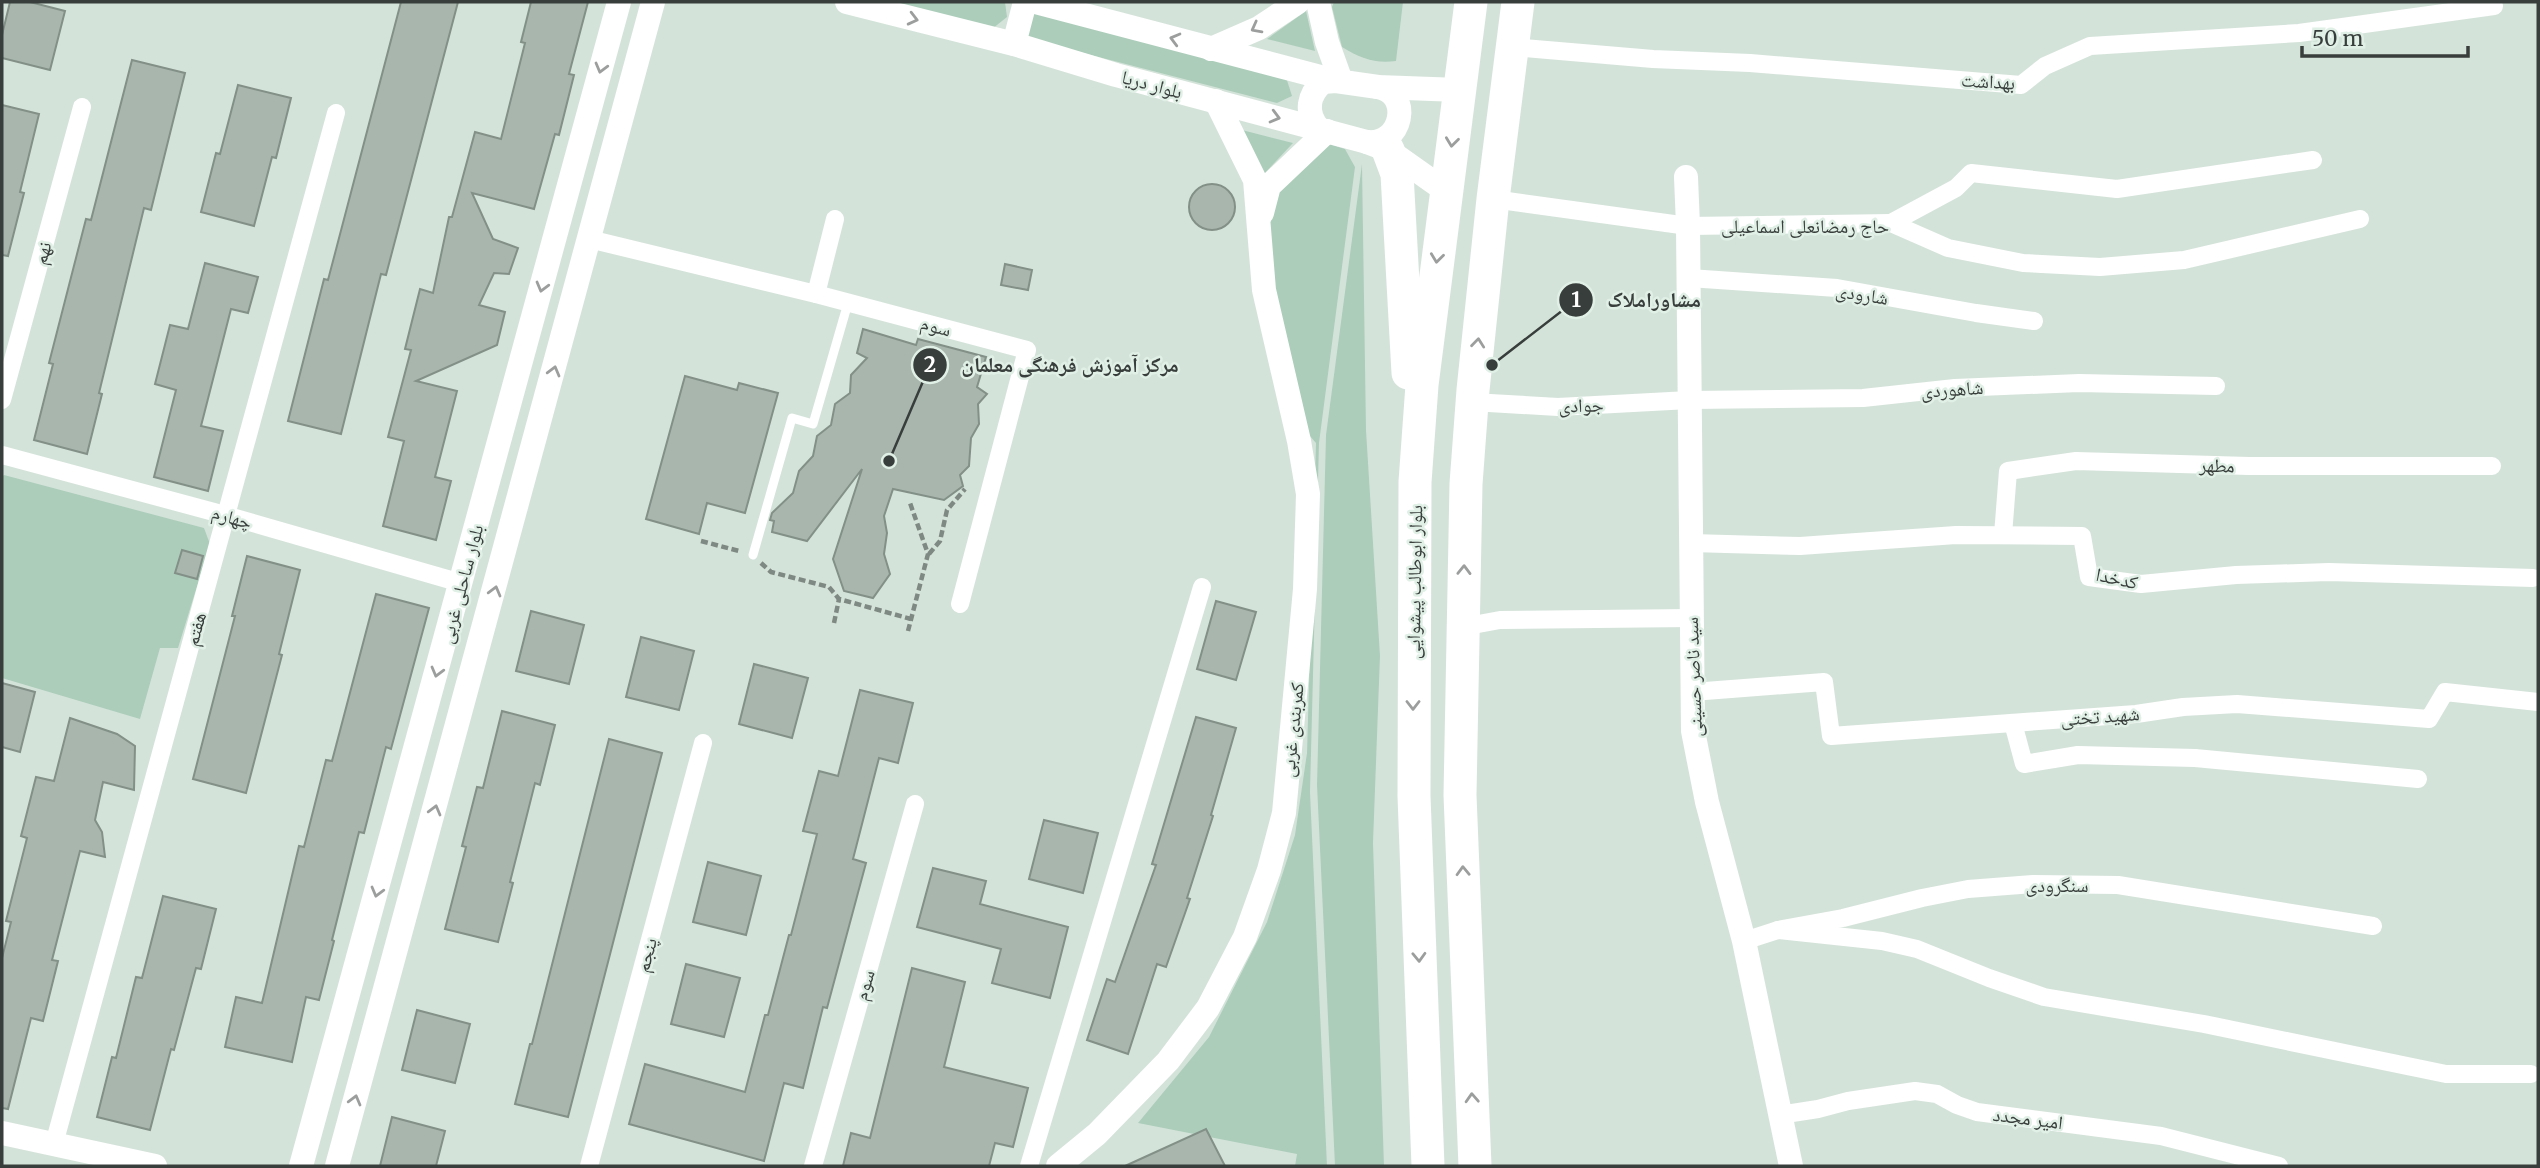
<svg xmlns="http://www.w3.org/2000/svg" width="2540" height="1168" font-family="Merriweather,'Noto Naskh Arabic',serif">
<style>
.green{fill:#accdba}
.building{fill:#a8b6ae;stroke:#829088;stroke-width:2}
.lines{fill:none;stroke-linecap:round;stroke-linejoin:round}
.path{stroke:#7f8983;stroke-width:4.5;stroke-dasharray:7 3.5;stroke-linecap:butt}
.lane{stroke:#fff;stroke-width:9}
.street{stroke:#fff;stroke-width:18}
.secondary{stroke:#fff;stroke-width:24}
.highway{stroke:#fff;stroke-width:33}
.oneway{stroke:#9c9e9d}
.labels{text-anchor:middle;stroke-width:5;stroke-linejoin:round;paint-order:stroke}
.street-label{font-size:19px;fill:#383e3b;stroke:#e1f0e7}
.leader{fill:none;stroke:#383e3b;stroke-width:2.5}
.callout-dot{fill:#383e3b;stroke:#e1f0e7;stroke-width:2.5}
.mark-label{font-size:21px;text-anchor:middle;font-weight:bold;fill:#fff}
.callout-label{font-size:21px;text-anchor:middle;font-weight:bold;fill:#383e3b;stroke:#e1f0e7;stroke-width:5;stroke-linejoin:round;paint-order:stroke}
</style>
<rect width="100%" height="100%" fill="#d4e3da"/>
<g class="green">
<path d="M888,2h117l2,15 -15,12z"/>
<path d="M1334,2h69l-7,59c-21,3 -36,-3 -54,-14l-10,-40z"/>
<path d="M1306,11l9,40 -48,-12z"/>
<path d="M1033,12l253,65 6,19 -15,7 -252,-65z"/>
<path d="M1242,130l51,13 -30,32z"/>
<path d="M1325,143l20,6 10,18 -36,276 -9,349 17,374h-32l2,-12 -159,-31 71,-86 58,-115 28,-87 12,-82 9,-310 -14,-16 -30,-135 -3,-64 7,-38z"/>
<path d="M1362,164l4,266 14,226 -7,187 11,323h-49l-18,-381 9,-350z"/>
<path d="M4,475l200,53 6,16 -32,104h-18l-20,71 -138,-41v-201z"/>
</g>
<g class="building">
<path d="M10,2h20l35,9 -15,59 -48,-12v-23z"/>
<path d="M401,2h57l-72,273 -5,-1 -40,160 -53,-13 36,-142 4,1z"/>
<path d="M531,2h57l-19,72 5,1 -15,60 -4,-1 -21,75 -62,-16 21,46 25,9 -9,26 -15,-1 -15,32 26,7 -8,33 -81,36 41,10 -22,86 16,4 -15,59 -53,-14 21,-85 -16,-4 23,-87 -6,-1 15,-60 13,4 16,-76h3l23,-85 26,7 24,-96 -4,-1z"/>
<path d="M132,60l53,13 -34,137 -7,-2 -45,185 3,1 -15,60 -53,-14 19,-76 -4,-1 37,-144 5,1z"/>
<path d="M238,85l53,13 -15,60 -4,-1 -18,69 -53,-14 15,-59 4,1z"/>
<path d="M2,105l37,9 -19,78 4,1 -16,63 -6,-1z"/>
<circle cx="1212" cy="207" r="23"/>
<path d="M205,263l53,14 -10,36 -17,-4 -30,117 22,5 -15,60 -54,-14 22,-87 -21,-6 15,-59 18,4z"/>
<path d="M1005,264l27,6 -4,20 -27,-5z"/>
<path d="M863,329l53,16 2,-6 68,18 -9,30 10,7 -9,10 1,20 -8,14 -2,28 -9,9 3,11 -19,14 -51,-11 -9,27 3,17 -3,21 6,20 -17,24 -29,-7 -11,-32 29,-90 -55,72 -35,-9 2,-11 -4,-1 2,-7 21,-20 6,-22 14,-15 4,-20 14,-11 4,-21 15,-11 1,-18 16,-17 -10,-5z"/>
<path d="M685,376l52,14 2,-7 39,10 -33,120 -38,-10 -8,31 -53,-15z"/>
<path d="M182,550l21,6 -6,23 -22,-6z"/>
<path d="M247,556l53,14 -21,84 3,1 -36,138 -53,-14 42,-163h-3z"/>
<path d="M376,594l53,14 -38,141 -5,-2 -22,86 -5,-1 -27,108 2,1 -15,59 -13,-3 -14,65 -67,-15 11,-50 26,6 37,-157 5,1 22,-87 6,1z"/>
<path d="M1216,601l40,11 -20,68 -39,-11z"/>
<path d="M531,611l53,14 -15,59 -53,-13z"/>
<path d="M641,637l53,14 -15,59 -53,-13z"/>
<path d="M754,664l54,14 -16,60 -53,-14z"/>
<path d="M2,683l33,9 -15,60 -18,-5z"/>
<path d="M860,690l53,13 -15,60 -19,-5 -26,101 13,4 -39,145 -4,-1 -20,81 -19,-5 -20,78 -135,-37 16,-60 100,28 20,-77h3l21,-80h2l26,-101 -14,-3 16,-60 19,5z"/>
<path d="M502,711l53,14 -15,60 -5,-2 -25,99 3,1 -15,59 -53,-13 21,-82 -4,-1 15,-59 6,1z"/>
<path d="M1196,717l40,11 -25,87 2,1 -26,82 3,1 -24,68 -9,-3 -29,90 -41,-14 20,-61 8,3 41,-117 -4,-1z"/>
<path d="M70,718l47,16 18,12 -1,44 -31,-8 -8,38 7,12 3,25 -25,-6 -28,109 6,1 -15,60 -12,-3 -23,91 -6,-1v-150l9,-36 -5,-1 21,-83 -6,-2 15,-59 18,4z"/>
<path d="M609,739l53,14 -94,364 -53,-13 15,-60h2z"/>
<path d="M1044,820l54,13 -15,60 -54,-14z"/>
<path d="M708,862l53,14 -15,59 -53,-13z"/>
<path d="M933,868l53,13 -6,23 88,23 -18,71 -58,-15 9,-34 -84,-22z"/>
<path d="M163,896l53,13 -15,60 -5,-1 -22,82 -3,-1 -21,81 -53,-13 15,-60 4,1 20,-81 6,1z"/>
<path d="M686,964l54,14 -16,59 -53,-13z"/>
<path d="M912,968l53,14 -21,85 84,21 -15,59 -18,-4 -6,23h-146l8,-33 19,5z"/>
<path d="M417,1010l53,14 -15,59 -53,-13z"/>
<path d="M392,1117l53,14 -9,35h-56z"/>
<path d="M1206,1129l19,37h-100z"/>
</g>
<g class="lines">
<g class="path">
<path d="M701,541l38,10"/>
<path d="M929,554l11,-13 7,-31 18,-21"/>
<path d="M761,563l10,9 58,15 10,12 72,20"/>
<path d="M834,623l5,-24"/>
<path d="M908,631l20,-77 -18,-51"/>
</g>
<path class="lane" d="M753,555l39,-137 21,6 35,-121"/>
<g class="street">
<path d="M1513,47l140,12 97,4 271,22 24,-19 45,-20 209,-13 195,-27"/>
<path d="M1493,199l195,27 203,-3 57,25 75,15 77,4 84,-7 176,-41"/>
<path d="M1891,223l65,-35 15,-15 146,16 196,-29"/>
<path d="M589,239l227,55 211,56 -67,254"/>
<path d="M1689,278l148,10 139,25 58,8"/>
<path d="M816,294l19,-75"/>
<path d="M2,400l80,-293"/>
<path d="M1472,402l86,5 131,-7 174,-2 92,-10 124,-5 137,3"/>
<path d="M2,455l223,60 236,68"/>
<path d="M2003,535l5,-64 68,-10 173,5h243"/>
<path d="M1691,543l109,3 156,-11 126,1 7,41 52,7 95,-9 93,-3 204,6"/>
<path d="M1462,627l38,-7 191,-2"/>
<path d="M1692,692l132,-10 7,54 305,-22 47,-7 54,-3 192,15 16,-27 93,10"/>
<path d="M2013,723l11,41 54,-9 117,3 223,21"/>
<path d="M1778,930l104,11 35,8 72,29 55,19 160,27 242,50h85"/>
<path d="M1744,941l34,-11 65,-12 79,-20 46,-9 65,-5 85,1 255,41"/>
<path d="M1779,1115l39,-6 30,-8 67,-10 22,3 20,11 20,7 184,24 118,30"/>
<path d="M54,1144l282,-1031"/>
<path d="M589,1166l114,-423"/>
<path d="M813,1166l102,-362"/>
<path d="M1029,1166l173,-579"/>
</g>
<g class="secondary">
<path d="M847,2l167,42 102,31 251,67 21,8 58,41"/>
<path d="M1035,2l301,79 42,6 81,3"/>
<path d="M1318,2l9,40 14,39"/>
<path d="M1014,44l11,-42"/>
<path d="M1211,49l48,-21 39,-26"/>
<path d="M1318,128c-13,-16 -10,-33 5,-46l13,-1"/>
<path d="M1367,142c35,4 46,-48 11,-55"/>
<path d="M1686,177l2,49 5,505 14,71 37,139 47,225"/>
<path d="M1262,213l7,-27 58,-55"/>
<path d="M2,1133l153,33"/>
<path d="M301,1166l318,-1164"/>
<path d="M337,1166l316,-1164"/>
<path d="M1058,1166l39,-32 71,-73 40,-53 37,-71 24,-67 15,-57 21,-224 3,-95 -9,-53 -35,-151 -9,-110 -39,-79"/>
</g>
<g class="highway">
<path d="M1388,150l9,24 11,199"/>
<path d="M1428,1166l-14,-370 1,-314 7,-97 49,-383"/>
<path d="M1475,1166l-15,-371 6,-311 7,-94 20,-191 25,-197"/>
</g>
</g>
<defs><path id="oneway-chevron" d="M-2-3.5L2.5 0L-2 3.5" fill="none" stroke-width="1.6" stroke-linecap="round" stroke-linejoin="round" transform="scale(1.75)"/></defs>
<g class="oneway">
<use href="#oneway-chevron" transform="translate(913 19) rotate(14)"/>
<use href="#oneway-chevron" transform="translate(1256 28) rotate(152)"/>
<use href="#oneway-chevron" transform="translate(1175 39) rotate(-165)"/>
<use href="#oneway-chevron" transform="translate(601 68) rotate(105)"/>
<use href="#oneway-chevron" transform="translate(1275 117) rotate(15)"/>
<use href="#oneway-chevron" transform="translate(1452 142) rotate(97)"/>
<use href="#oneway-chevron" transform="translate(1437 258) rotate(97)"/>
<use href="#oneway-chevron" transform="translate(542 287) rotate(105)"/>
<use href="#oneway-chevron" transform="translate(1478 343) rotate(-84)"/>
<use href="#oneway-chevron" transform="translate(554 371) rotate(-75)"/>
<use href="#oneway-chevron" transform="translate(1464 570) rotate(-89)"/>
<use href="#oneway-chevron" transform="translate(495 591) rotate(-75)"/>
<use href="#oneway-chevron" transform="translate(437 672) rotate(105)"/>
<use href="#oneway-chevron" transform="translate(1413 705) rotate(90)"/>
<use href="#oneway-chevron" transform="translate(435 810) rotate(-75)"/>
<use href="#oneway-chevron" transform="translate(1463 871) rotate(-92)"/>
<use href="#oneway-chevron" transform="translate(377 892) rotate(105)"/>
<use href="#oneway-chevron" transform="translate(1419 957) rotate(88)"/>
<use href="#oneway-chevron" transform="translate(1472 1098) rotate(-93)"/>
<use href="#oneway-chevron" transform="translate(355 1100) rotate(-75)"/>
</g>
<g class="labels">
<g class="street-label">
<text transform="translate(1988 81) rotate(3)" y="7">بهداشت</text>
<text transform="translate(1152 84) rotate(15)" y="7">بلوار دریا</text>
<text x="1805" y="233">حاج رمضانعلی اسماعیلی</text>
<text transform="translate(42 253) rotate(-75)" y="7">نهم</text>
<text transform="translate(1862 294) rotate(9)" y="7">شارودی</text>
<text transform="translate(936 326) rotate(15)" y="7">سوم</text>
<text transform="translate(1952 389) rotate(-4)" y="7">شاهوردی</text>
<text transform="translate(1581 405) rotate(-2)" y="7">جوادی</text>
<text transform="translate(2217 465) rotate(2)" y="7">مطهر</text>
<text transform="translate(232 517) rotate(16)" y="7">چهارم</text>
<text transform="translate(2117 578) rotate(12)" y="7">کدخدا</text>
<text transform="translate(1414 582) rotate(-89)" y="7">بلوار ابوطالب پیشوایی</text>
<text transform="translate(461 584) rotate(-75)" y="7">بلوار ساحلی غربی</text>
<text transform="translate(195 629) rotate(-75)" y="7">هفتم</text>
<text transform="translate(1693 677) rotate(-92)" y="7">سید ناصر حسینی</text>
<text transform="translate(2100 716) rotate(-4)" y="7">شهید تختی</text>
<text transform="translate(1292 730) rotate(-84)" y="7">کمربندی غربی</text>
<text x="2057" y="892">سنگرودی</text>
<text transform="translate(646 955) rotate(-75)" y="7">پنجم</text>
<text transform="translate(864 985) rotate(-74)" y="7">سوم</text>
<text transform="translate(2028 1118) rotate(7)" y="7">امیر مجدد</text>
</g>
</g>
<path class="leader" d="M1492 365L1576 300M889 461L930 365"/>
<g class="callout-dot">
<circle cx="1492" cy="365" r="7"/>
<circle cx="889" cy="461" r="7"/>
<circle cx="1576" cy="300" r="18"/>
<circle cx="930" cy="365" r="18"/>
</g>
<g class="mark-label">
<text x="1576" y="307">1</text>
<text x="930" y="372">2</text>
</g>
<g class="callout-label">
<text x="1654" y="307">مشاوراملاک</text>
<text x="1070" y="372">مرکز آموزش فرهنگی معلمان</text>
</g>
<rect width="2540" height="1168" fill="none" stroke="#383e3b" stroke-width="7"/>
<path d="M2302 46v10h166v-10" fill="none" stroke="#383e3b" stroke-width="3.5"/>
<text x="2312" y="46" font-size="21" fill="#383e3b" stroke="#e1f0e7" stroke-width="5" paint-order="stroke">50 m</text>
</svg>
